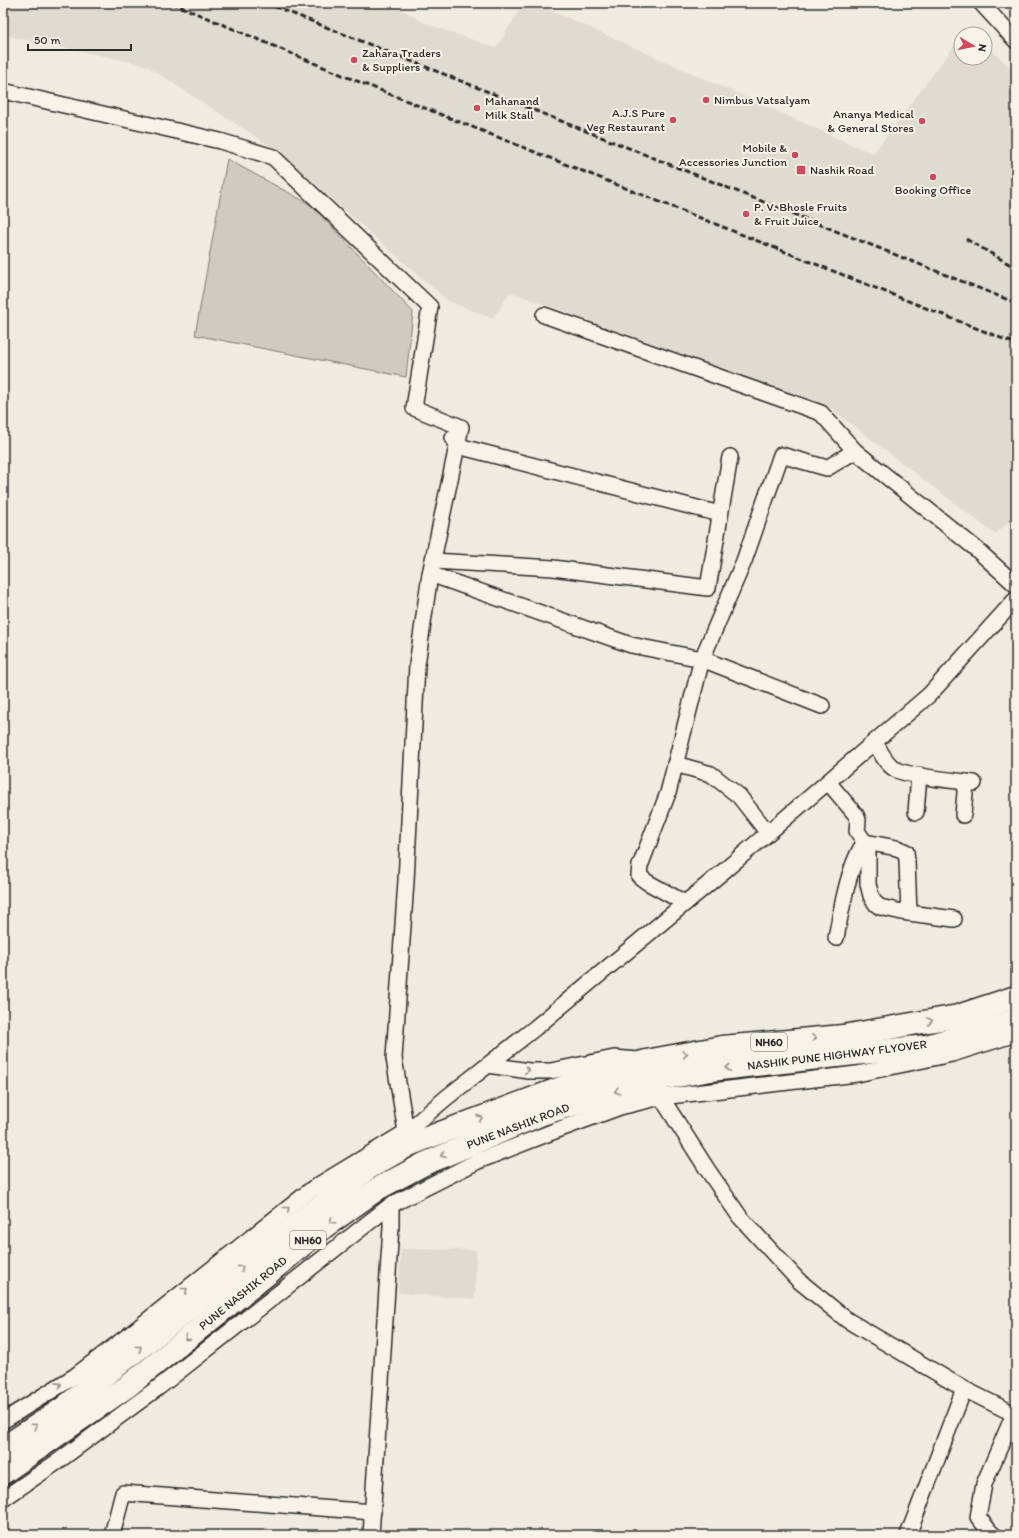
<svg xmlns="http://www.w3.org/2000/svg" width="1019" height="1538" font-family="Itim,sans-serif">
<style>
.built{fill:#dedbd1}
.green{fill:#cfcbc2;stroke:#7d7b76}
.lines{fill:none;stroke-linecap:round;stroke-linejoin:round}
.minor-casing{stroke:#2b2b2b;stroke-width:18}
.highway-casing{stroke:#2b2b2b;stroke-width:25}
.minor{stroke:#f7f3e8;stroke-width:15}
.highway{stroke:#f7f3e8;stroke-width:22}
.rail{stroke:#2b2b2b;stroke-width:3;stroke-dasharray:6 3;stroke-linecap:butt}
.oneway{stroke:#918f8a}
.poi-dot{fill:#d1495b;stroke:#f7f3e8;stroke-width:1.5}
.labels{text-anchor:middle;stroke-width:4;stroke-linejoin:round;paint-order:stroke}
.shield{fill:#f7f3e8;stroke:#686764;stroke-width:1}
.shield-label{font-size:11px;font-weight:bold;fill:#2b2b2b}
.poi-label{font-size:12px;fill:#2b2b2b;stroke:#f7f3e8;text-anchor:start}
.street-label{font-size:12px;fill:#2b2b2b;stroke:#f7f3e8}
</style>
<rect width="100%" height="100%" fill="#efebe0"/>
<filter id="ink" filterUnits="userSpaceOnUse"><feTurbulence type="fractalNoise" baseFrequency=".025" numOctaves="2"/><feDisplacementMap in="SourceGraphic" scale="8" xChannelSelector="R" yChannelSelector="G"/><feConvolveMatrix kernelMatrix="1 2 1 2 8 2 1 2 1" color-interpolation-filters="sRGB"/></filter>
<g filter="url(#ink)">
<g class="built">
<path d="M3,3h387l34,20 72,25 28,-45h10l339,151 88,-117v21h24v-14l31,29v443l-21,18 -166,-127 -319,-115 -17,27 -45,-18 -173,-152 -130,-84 -142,-30z"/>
<path d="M401,1249l75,1 -1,49 -77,-6z"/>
</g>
<path class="green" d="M227,159l84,46 102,107 -7,65 -211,-42z"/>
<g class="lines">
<defs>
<g id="minor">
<path d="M981,3l35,38"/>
<path d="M3,91l217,50 53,16 157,150 -16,101 47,19 -31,147 -13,91 -11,216 -12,177 12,74 3,13"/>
<path d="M544,315l277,98 34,38"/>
<path d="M453,438l5,8 262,68"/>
<path d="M433,561l120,7 155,20 22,-131"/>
<path d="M430,574l201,71 71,14 42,-98 37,-106 46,13 28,-17 120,97 41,37"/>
<path d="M875,742c5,9 10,21 20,27 10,7 64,12 79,14"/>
<path d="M675,764l36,10 28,22 29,37"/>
<path d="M828,782l28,33 2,5 -1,11 11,16v37l3,12 5,8 4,3 22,5 52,7"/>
<path d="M916,812l3,-37"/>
<path d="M963,815l3,-33"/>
<path d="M685,903l-38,-21 -8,-6 1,-10 28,-73 34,-134 120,47"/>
<path d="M836,938c5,-27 13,-75 29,-96l32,6 9,4 1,9 2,52"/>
<path d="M488,1065l41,6h22l63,-13 24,2"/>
<path d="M658,1089l3,8 46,72 33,48 58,63 49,40 117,69 52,26"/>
<path d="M3,1421l72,-45 54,-41 183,-146 94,-57 40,-34 89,-70 190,-158 204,-175 87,-96"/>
<path d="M3,1499l54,-37 102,-75 232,-182 87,-44 74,-29 68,-25 41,-10 196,-23 95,-20 64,-20"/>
<path d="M112,1535l11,-42 250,19"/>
<path d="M371,1535l20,-308v-22"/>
<path d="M908,1535l56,-146"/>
<path d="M994,1535l-3,-2 -13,-16 6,-33 30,-70"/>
</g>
<g id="highway">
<path d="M3,1448l59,-39 305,-240 42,-24 15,-6 153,-57 69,-21 76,-14 121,-11 115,-20 58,-19"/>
<path d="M3,1473l125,-87 142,-114 54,-45 55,-39 45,-24 118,-50 113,-34 56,-10 215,-24 64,-18 26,-8"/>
</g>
</defs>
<use href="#minor" class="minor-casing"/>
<use href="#highway" class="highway-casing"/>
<use href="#minor" class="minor"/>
<use href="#highway" class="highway"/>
<g class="rail">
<path d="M172,3l175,74 669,267"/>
<path d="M266,3l750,300"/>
<path d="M966,239l50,29"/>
</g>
</g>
<defs><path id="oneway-chevron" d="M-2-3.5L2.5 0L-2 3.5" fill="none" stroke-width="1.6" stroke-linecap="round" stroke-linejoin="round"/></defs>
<g class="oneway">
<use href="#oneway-chevron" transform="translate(930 1021) rotate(-10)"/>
<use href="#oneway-chevron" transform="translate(814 1038) rotate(-5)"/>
<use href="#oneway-chevron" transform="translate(685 1054) rotate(-11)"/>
<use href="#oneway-chevron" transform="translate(728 1068) rotate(174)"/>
<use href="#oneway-chevron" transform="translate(527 1070) rotate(5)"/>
<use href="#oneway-chevron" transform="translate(617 1091) rotate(164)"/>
<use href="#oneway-chevron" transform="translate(480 1118) rotate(-20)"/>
<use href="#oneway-chevron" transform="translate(443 1155) rotate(156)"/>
<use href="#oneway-chevron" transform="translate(287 1209) rotate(-39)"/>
<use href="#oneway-chevron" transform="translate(332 1221) rotate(145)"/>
<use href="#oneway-chevron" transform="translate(241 1268) rotate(-38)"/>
<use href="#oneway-chevron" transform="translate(185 1290) rotate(-39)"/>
<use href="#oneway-chevron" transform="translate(187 1338) rotate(141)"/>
<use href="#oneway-chevron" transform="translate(139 1348) rotate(-38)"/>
<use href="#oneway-chevron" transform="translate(59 1385) rotate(-33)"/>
<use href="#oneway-chevron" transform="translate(35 1426) rotate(-34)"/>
</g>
</g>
<g class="poi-dot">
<circle cx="354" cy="60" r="4"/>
<circle cx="706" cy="100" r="4"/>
<circle cx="477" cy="108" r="4"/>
<circle cx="673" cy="120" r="4"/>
<circle cx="922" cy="121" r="4"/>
<circle cx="795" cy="155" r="4"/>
<rect x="796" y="165" width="10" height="10" rx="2"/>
<circle cx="933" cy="177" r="4"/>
<circle cx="746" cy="214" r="4"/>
</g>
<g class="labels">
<g class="shield">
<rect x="751" y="1033" width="36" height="18" rx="3"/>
<rect x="290" y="1231" width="36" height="18" rx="3"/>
</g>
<g class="shield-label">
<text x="769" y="1046">NH60</text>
<text x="308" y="1244">NH60</text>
</g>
<g class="poi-label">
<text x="362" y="57">Zahara Traders<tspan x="362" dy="14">&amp; Suppliers</tspan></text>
<text x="714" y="104">Nimbus Vatsalyam</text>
<text x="485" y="105">Mahanand<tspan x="485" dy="14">Milk Stall</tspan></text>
<text x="665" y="117" text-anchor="end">A.J.S Pure<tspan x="665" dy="14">Veg Restaurant</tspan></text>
<text x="914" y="118" text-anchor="end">Ananya Medical<tspan x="914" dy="14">&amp; General Stores</tspan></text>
<text x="787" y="152" text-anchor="end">Mobile &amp;<tspan x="787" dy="14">Accessories Junction</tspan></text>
<text x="810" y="174">Nashik Road</text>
<text x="933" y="194" text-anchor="middle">Booking Office</text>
<text x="754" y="211">P. V. Bhosle Fruits<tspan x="754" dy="14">&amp; Fruit Juice</tspan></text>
</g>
<g class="street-label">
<text transform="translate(837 1055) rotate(-7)" y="4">NASHIK PUNE HIGHWAY FLYOVER</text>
<text transform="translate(518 1126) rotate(-21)" y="4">PUNE NASHIK ROAD</text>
<text transform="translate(243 1293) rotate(-39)" y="4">PUNE NASHIK ROAD</text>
</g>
</g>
<rect width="1019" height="1538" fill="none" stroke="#f7f3e8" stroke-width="16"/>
<rect x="8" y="8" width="1003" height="1522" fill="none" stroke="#2b2b2b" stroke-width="1.5" filter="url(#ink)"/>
<g transform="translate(973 46) rotate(100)"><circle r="19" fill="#f7f3e8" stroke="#a5a39c"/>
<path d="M0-3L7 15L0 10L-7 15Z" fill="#d1495b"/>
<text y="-6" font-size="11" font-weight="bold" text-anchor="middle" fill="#2b2b2b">N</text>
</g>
<path d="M28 44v6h103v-6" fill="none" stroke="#2b2b2b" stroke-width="2"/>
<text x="34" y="44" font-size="12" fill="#2b2b2b" stroke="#f7f3e8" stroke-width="3" paint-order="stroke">50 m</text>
</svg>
